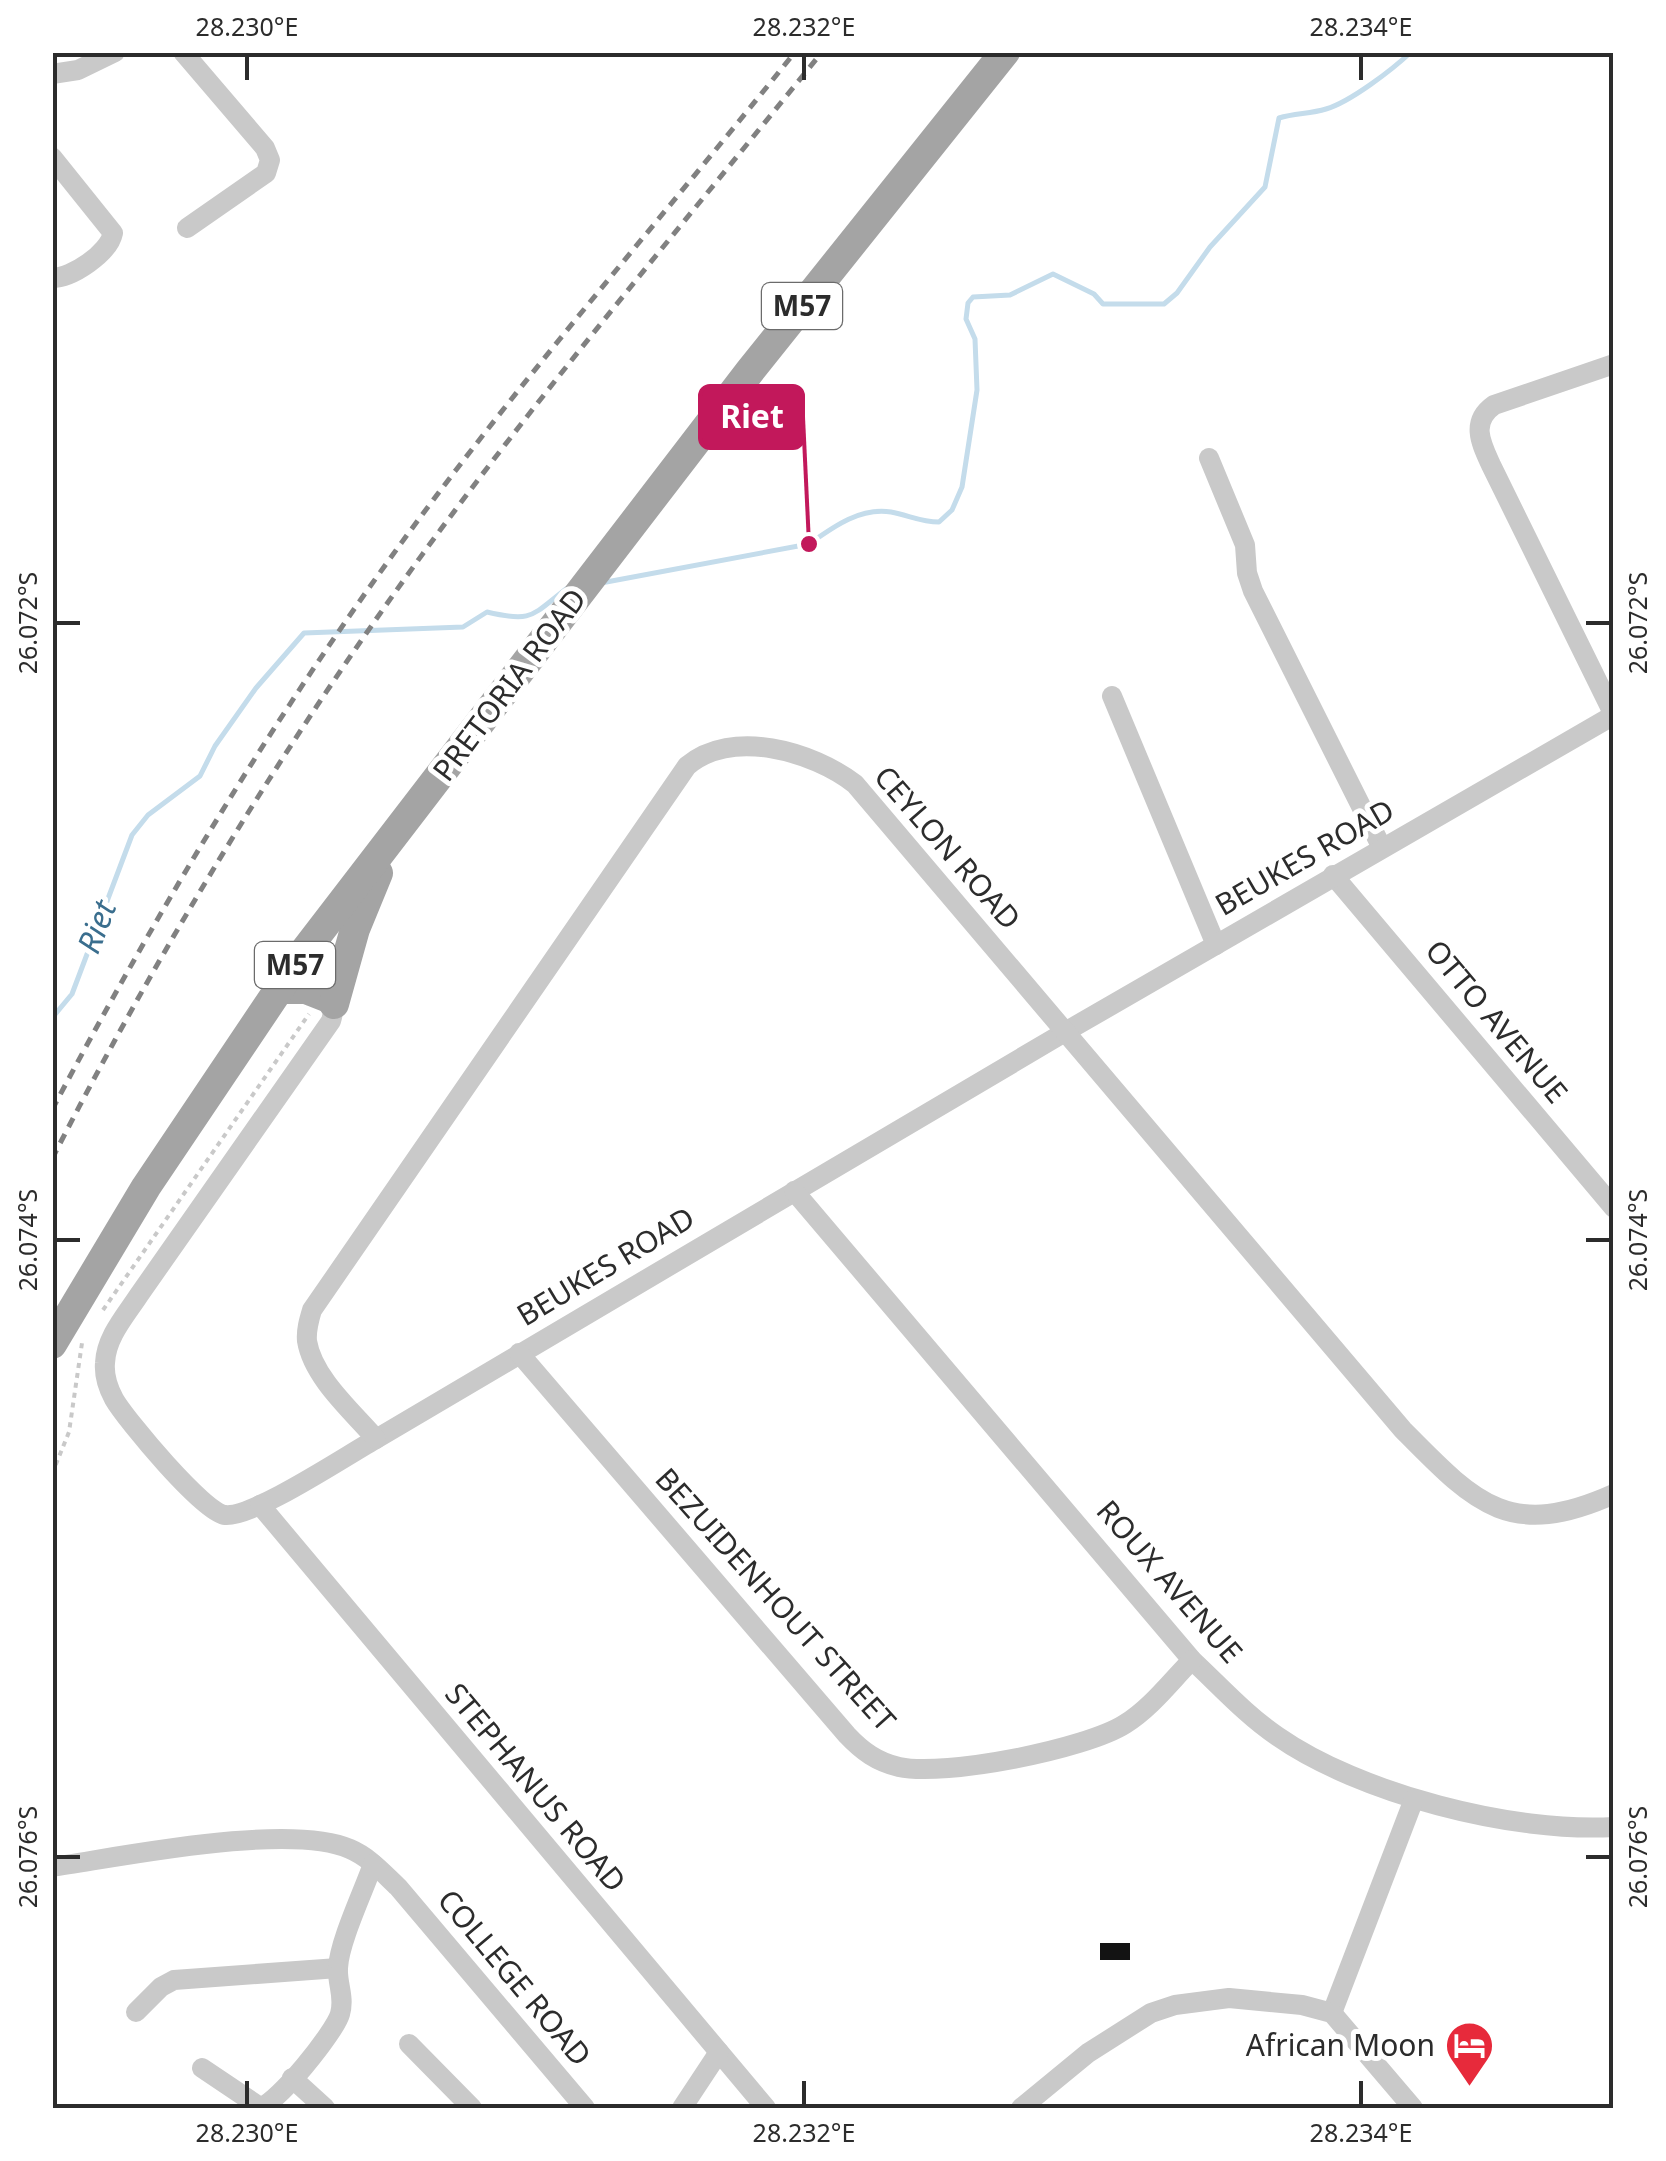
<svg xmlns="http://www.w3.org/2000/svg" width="1666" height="2161" font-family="'Noto Sans',sans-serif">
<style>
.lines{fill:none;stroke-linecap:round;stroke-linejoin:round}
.stream{stroke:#c4dceb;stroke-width:5}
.building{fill:#131313}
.path{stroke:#c9c9c9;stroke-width:4;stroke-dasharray:5 5;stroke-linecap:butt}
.street{stroke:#c9c9c9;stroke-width:20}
.primary{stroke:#a4a4a4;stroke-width:30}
.rail{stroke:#818181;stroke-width:5;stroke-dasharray:10 8;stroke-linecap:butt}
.ticks{fill:none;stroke:#2c2c2c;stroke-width:4}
.labels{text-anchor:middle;stroke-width:10;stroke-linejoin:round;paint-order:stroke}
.shield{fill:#fff;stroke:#6b6b6b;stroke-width:2.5}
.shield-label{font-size:28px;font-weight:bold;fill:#2c2c2c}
.street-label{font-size:30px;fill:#2c2c2c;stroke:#fff}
.poi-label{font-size:30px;fill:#2c2c2c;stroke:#fff;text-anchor:end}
.water-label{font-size:32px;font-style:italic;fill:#3a6e8e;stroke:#fff}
.leader{fill:none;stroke:#c2185b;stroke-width:4}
.callout-dot{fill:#c2185b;stroke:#fff;stroke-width:4}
.callout{fill:#c2185b;stroke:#c2185b;stroke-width:4}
.callout-label{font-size:32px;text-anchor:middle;font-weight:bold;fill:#fff}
.neatline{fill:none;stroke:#2c2c2c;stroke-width:4}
.ticks-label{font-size:25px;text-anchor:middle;fill:#2c2c2c}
</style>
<rect width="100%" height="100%" fill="#fff"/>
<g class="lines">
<g class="stream">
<path d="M601,583l208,-39c24,-17 51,-37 82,-32 17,3 30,10 48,10l13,-12 10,-23 15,-97 -2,-51 -9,-20 2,-16 5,-6 37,-2 43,-21 41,20 9,10h61l13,-11 33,-46 55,-60 14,-69c16,-5 31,-4 47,-9 24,-7 66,-39 85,-57"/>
<path d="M52,1018l20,-24 60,-159 16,-20 52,-39 15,-30 41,-58 48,-55 159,-6 24,-15c46,11 45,3 79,-23"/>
</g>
</g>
<rect class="building" x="1100" y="1943" width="30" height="17"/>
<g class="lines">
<g class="path">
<path d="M103,1310l206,-296"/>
<path d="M52,1474l17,-42 13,-89"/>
</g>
<g class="street">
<path d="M183,52l82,96 5,12 -4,13 -79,55"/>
<path d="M52,74l26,-4 37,-18"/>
<path d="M52,157l61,76c-4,20 -41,45 -61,45"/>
<path d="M1614,364l-120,41c-24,17 -13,38 -3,60l123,250"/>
<path d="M1209,458l36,87 2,28 6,18 129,257"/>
<path d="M1112,696l104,249"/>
<path d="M1333,875l281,333"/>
<path d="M304,952c21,19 36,39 27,69l-192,274c-13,20 -33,42 -34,68 -1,12 3,25 9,36 12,21 91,115 111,116 28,3 122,-60 151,-76l689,-407 549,-317"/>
<path d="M794,1191l398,469c28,26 54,55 85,76 83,58 236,97 337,91"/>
<path d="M519,1353l328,382c15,16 30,27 52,32 46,10 187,-18 226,-43 26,-16 46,-43 67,-64"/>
<path d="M376,1439c-23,-27 -63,-61 -69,-98 -1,-11 2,-21 5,-31l375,-544c45,-38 125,-15 168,18l548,646c72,73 106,111 211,64"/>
<path d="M260,1505l506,603"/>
<path d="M52,1867c69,-10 237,-45 298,-18 19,8 33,24 48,38l187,221"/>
<path d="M136,2012l25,-25 13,-7 164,-12"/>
<path d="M1332,2013l82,-214"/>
<path d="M409,2044l63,64"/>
<path d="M202,2068l58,39c17,-3 75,-75 80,-93 5,-17 -3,-30 -2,-46 1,-26 26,-78 35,-104"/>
<path d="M292,2078l33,30"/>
<path d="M682,2108l37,-56"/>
<path d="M1021,2108l67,-55 63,-40 24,-8 54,-7 73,7 30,8 81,95"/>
</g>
<g class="primary">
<path d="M278,989h28l28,11"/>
<path d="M334,1004l21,-75 23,-56"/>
<path d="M52,1344l94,-157 158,-235 446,-581 255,-319"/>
</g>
<g class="rail">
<path d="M52,1110c118,-223 250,-440 404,-640 109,-142 227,-278 339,-418"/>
<path d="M52,1159c109,-213 234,-418 375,-611 125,-170 262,-331 395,-496"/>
</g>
</g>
<path class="ticks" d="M247,55v25M804,55v25M1361,55v25M55,623h25M1586,623h25M55,1240h25M1586,1240h25M55,1857h25M1586,1857h25M247,2081v25M804,2081v25M1361,2081v25"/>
<defs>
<symbol id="hotel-pin" viewBox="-11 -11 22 30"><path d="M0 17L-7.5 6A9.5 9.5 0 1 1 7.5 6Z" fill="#e72a3b" stroke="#fff"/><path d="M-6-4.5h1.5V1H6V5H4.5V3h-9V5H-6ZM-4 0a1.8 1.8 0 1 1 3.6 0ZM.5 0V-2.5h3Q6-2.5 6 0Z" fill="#fff"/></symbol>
</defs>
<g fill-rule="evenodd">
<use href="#hotel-pin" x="1442" y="2018" width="55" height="75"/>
</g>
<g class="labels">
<g class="shield">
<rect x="762" y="283" width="80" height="46" rx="8"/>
<rect x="255" y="942" width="80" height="46" rx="8"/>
</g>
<g class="shield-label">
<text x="802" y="316">M57</text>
<text x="295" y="975">M57</text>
</g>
<g class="street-label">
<text transform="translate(510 685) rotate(-53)" y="10">PRETORIA ROAD</text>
<text transform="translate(947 848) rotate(49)" y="10">CEYLON ROAD</text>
<text transform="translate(1305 858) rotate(-30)" y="10">BEUKES ROAD</text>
<text transform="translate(1496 1022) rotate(50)" y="10">OTTO AVENUE</text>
<text transform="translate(606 1267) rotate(-31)" y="10">BEUKES ROAD</text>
<text transform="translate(1169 1582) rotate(49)" y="10">ROUX AVENUE</text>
<text transform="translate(775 1600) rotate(48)" y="10">BEZUIDENHOUT STREET</text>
<text transform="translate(535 1788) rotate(50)" y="10">STEPHANUS ROAD</text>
<text transform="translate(514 1978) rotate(50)" y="10">COLLEGE ROAD</text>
</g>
<g class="poi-label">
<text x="1435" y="2056">African Moon</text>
</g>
<g class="water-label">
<text transform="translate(97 927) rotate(-69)" y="11">Riet</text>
</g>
</g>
<path class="leader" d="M809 544L803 417"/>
<circle class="callout-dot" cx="809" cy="544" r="10"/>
<rect class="callout" x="700" y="386" width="103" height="62" rx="10"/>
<g class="callout-label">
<text x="752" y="428">Riet</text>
</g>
<rect width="1666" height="2161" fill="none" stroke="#ffffff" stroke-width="110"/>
<rect x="55" y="55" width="1556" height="2051" class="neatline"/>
<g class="ticks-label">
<text x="247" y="36">28.230°E</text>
<text x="804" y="36">28.232°E</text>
<text x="1361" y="36">28.234°E</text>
<text transform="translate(28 623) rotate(-90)" y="9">26.072°S</text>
<text transform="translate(1638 623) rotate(-90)" y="9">26.072°S</text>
<text transform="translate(28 1240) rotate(-90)" y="9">26.074°S</text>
<text transform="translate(1638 1240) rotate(-90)" y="9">26.074°S</text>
<text transform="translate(28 1857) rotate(-90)" y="9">26.076°S</text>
<text transform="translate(1638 1857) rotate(-90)" y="9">26.076°S</text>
<text x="247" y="2142">28.230°E</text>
<text x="804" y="2142">28.232°E</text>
<text x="1361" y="2142">28.234°E</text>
</g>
</svg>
